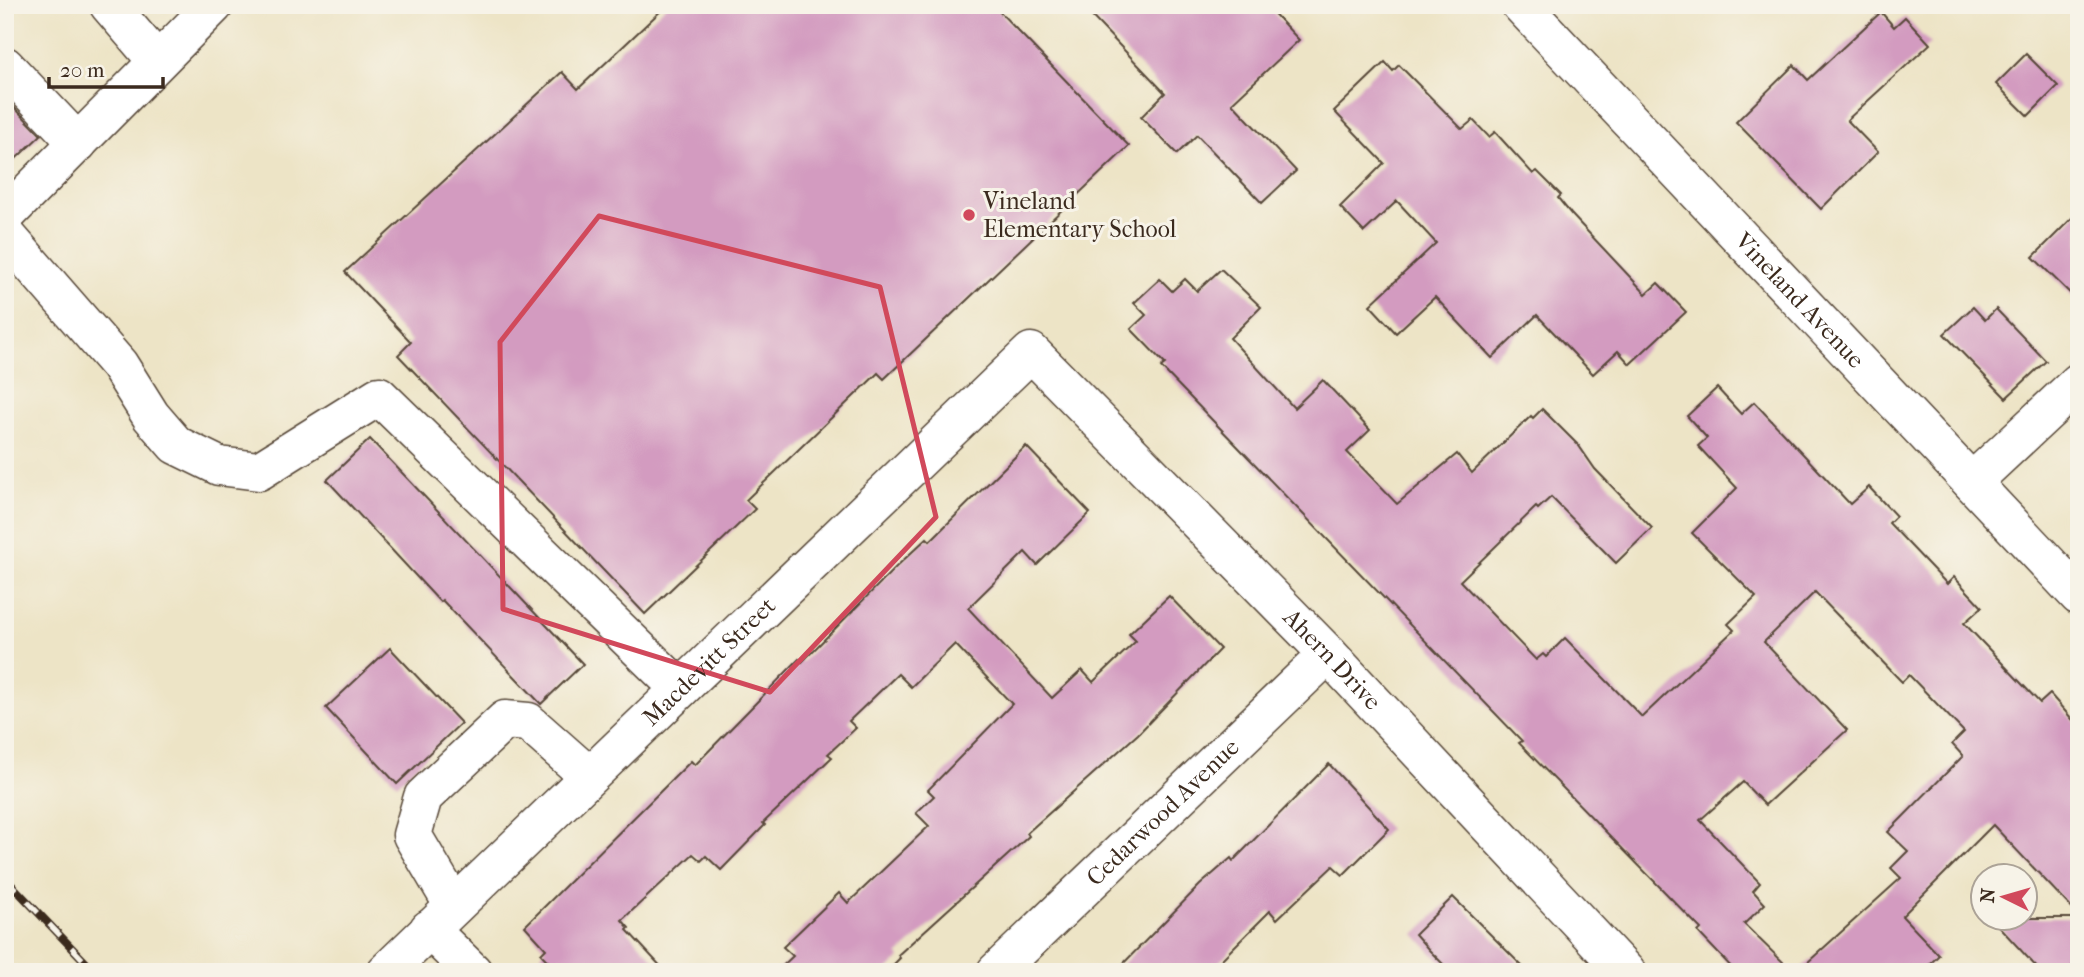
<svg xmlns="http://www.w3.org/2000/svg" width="2084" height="977" font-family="'IM FELL French Canon',serif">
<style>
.building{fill:#d39bc0}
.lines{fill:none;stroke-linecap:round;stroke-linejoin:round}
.minor-casing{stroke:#564637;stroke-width:41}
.minor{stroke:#fff;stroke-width:38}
.rail-casing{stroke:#3b2a1e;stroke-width:8}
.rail{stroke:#f7f3e8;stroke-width:5;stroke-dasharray:16;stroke-linecap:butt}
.marked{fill:none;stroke:#d1495b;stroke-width:5;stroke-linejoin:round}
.poi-dot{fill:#d1495b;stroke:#f7f3e8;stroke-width:2.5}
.labels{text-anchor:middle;stroke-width:6;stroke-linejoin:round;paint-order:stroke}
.poi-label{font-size:24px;fill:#3b2a1e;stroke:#f7f3e8;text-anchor:start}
.street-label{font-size:24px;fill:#3b2a1e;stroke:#f7f3e8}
</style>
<rect width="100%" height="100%" fill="#f7f3e8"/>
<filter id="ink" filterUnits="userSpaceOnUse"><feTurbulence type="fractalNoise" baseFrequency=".0143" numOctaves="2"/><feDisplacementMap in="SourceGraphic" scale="14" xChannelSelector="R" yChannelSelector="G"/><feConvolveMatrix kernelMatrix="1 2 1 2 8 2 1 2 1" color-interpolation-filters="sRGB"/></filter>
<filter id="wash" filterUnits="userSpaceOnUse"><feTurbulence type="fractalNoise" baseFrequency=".00686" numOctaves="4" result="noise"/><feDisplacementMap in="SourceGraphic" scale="28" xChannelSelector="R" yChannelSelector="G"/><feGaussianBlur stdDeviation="1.57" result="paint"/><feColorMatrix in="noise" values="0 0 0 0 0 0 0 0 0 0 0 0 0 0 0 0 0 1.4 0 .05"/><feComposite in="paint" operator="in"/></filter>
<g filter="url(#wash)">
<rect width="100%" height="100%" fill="#ede4c6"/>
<g id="blocks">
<g class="building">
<path d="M667,5h326l136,141 -245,233 -6,-6 -132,127 9,9 -110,105 -247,-259 13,-13 -66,-70 217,-200 16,17z"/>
<path d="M1081,5h185l33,35 -67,63 64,68 -34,32 -65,-68 -20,19 -36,-37 24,-24z"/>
<path d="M1881,12l13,15 11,-10 25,27 -83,76 31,32 -57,57 -85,-87 58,-57 14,15z"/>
<path d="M2026,54l32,32 -30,30 -32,-32z"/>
<path d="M1385,62l8,9 6,-6 63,64 11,-9 16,17 6,-5 38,42 4,-3 24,24 -3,3 13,16 75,80 12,-11 28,29 -56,52 -12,-13 -25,23 -56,-59 -45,43 -57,-61 -39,36 -26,-28 66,-62 -39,-42 -33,31 -24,-25 44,-44 -50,-52z"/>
<path d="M5,98l36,37 -36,34z"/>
<path d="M2079,211v91l-46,-45z"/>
<path d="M1221,269l40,38 -31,31 64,70 29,-28 47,50 -23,22 50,52 60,-50 15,19 59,-57 2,2 9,-9 37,37 16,23 57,59 -36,35 -65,-66 -13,12 -2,-2 -76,74 76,79 7,-6 3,3 19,-19 77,79 92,-87 -6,-6 28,-27 -64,-64 45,-45 -39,-42 9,-8 -20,-22 30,-28 24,26 13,-12 96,102 19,-17 27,29 -7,7 58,61 7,-7 28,30 -18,16 76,80 10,-9 29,33v189l-86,-91 -91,91 37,39 -17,17h-125l104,-94 -10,-10 17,-17 -20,-19 75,-76 -11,-12 12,-12 -55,-57 -7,7 -87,-90 -51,50 83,88 -82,75 -22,-23 -43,38 60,63 -7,8 12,13 -21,20 49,48h-57l-38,-40 3,-3 -182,-186 3,-2 -361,-374 4,-3 -34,-35 15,-14 -12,-12 26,-24 12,12 13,-12 12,12z"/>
<path d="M1973,307l12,13 11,-11 50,52 -40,37 -62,-64z"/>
<path d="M370,439l213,225 -42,40 -99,-104 -2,2 -113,-122z"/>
<path d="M1026,446l64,67 -53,52 -12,-13 -57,56 84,90 30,-28 11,12 43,-41 -7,-7 40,-38 51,53 -82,85 -111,99 2,3 -131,119 2,3 -14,14h-110l17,-16 -10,-9 56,-54 9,10 81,-77 -13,-13 18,-17 -6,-6 84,-86 -57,-60 -44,43 -13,-13 -49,47 7,7 -28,26 4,3 -69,66 2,2 -44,45 -15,-14 -5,5 -8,-7 -71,66 7,8 -2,2 39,42h-108l-17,-18 5,-5 -21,-23 166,-165 4,4 104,-106 3,3 94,-95 31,-29 3,3z"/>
<path d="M390,648l71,75 -64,61 -71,-76z"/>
<path d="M1329,764l60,65 -46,46 -10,-9 -56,53 -7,-8 -61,61h-94l85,-87 31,-27 2,3z"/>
<path d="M1453,897l75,75h-77l-22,-22 -14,-16z"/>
<path d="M1991,918h88v42l-13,12h-25z"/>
</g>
</g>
</g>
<g filter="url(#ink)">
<use href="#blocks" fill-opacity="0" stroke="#564637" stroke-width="2"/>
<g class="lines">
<defs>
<g id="minor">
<path d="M109,5l48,56"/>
<path id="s1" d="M1521,5l558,591"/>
<path d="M5,66l73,77"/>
<path d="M5,216l209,-211"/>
<path d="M5,234l114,131 32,51 25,29 43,21 40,5 120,-75 301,293"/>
<path d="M1972,482l107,-100"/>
<path d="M454,906l-42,-71 11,-38 82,-77 23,2 61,54"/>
<path d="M429,929l44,43"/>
<path id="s2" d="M386,972l645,-620 297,302 298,318"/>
<path id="s3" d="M996,972l332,-318"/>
</g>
</defs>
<use href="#minor" class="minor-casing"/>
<use href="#minor" class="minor"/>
<defs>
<path id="rail" d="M5,878l90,94"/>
</defs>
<use href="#rail" class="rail-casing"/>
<use href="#rail" class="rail"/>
</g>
</g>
<path class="marked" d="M599,216l281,71 56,230 -166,175 -267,-83 -3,-267z"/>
<circle class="poi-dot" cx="969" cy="215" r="7"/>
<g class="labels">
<g class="poi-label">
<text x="983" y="209">Vineland<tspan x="983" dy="28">Elementary School</tspan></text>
</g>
<g class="street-label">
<text dy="8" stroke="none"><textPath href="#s1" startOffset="406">Vineland Avenue</textPath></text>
<text dy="8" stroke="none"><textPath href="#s2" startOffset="1325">Ahern Drive</textPath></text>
<text dy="8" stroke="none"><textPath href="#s2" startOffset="448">Macdevitt Street</textPath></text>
<text dy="8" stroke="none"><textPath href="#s3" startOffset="231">Cedarwood Avenue</textPath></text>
</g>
</g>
<rect width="2084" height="977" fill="none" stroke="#f7f3e8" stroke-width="28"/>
<g transform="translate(2004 897) rotate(275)"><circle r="33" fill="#f7f3e8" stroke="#aca397" stroke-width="2"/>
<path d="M0-5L12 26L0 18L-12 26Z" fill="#d1495b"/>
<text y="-10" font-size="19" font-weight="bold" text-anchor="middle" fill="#3b2a1e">N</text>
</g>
<path d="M49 77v10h114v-10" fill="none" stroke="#3b2a1e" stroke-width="3.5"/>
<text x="60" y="77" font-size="21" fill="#3b2a1e" stroke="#f7f3e8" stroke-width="5" paint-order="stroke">20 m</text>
</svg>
